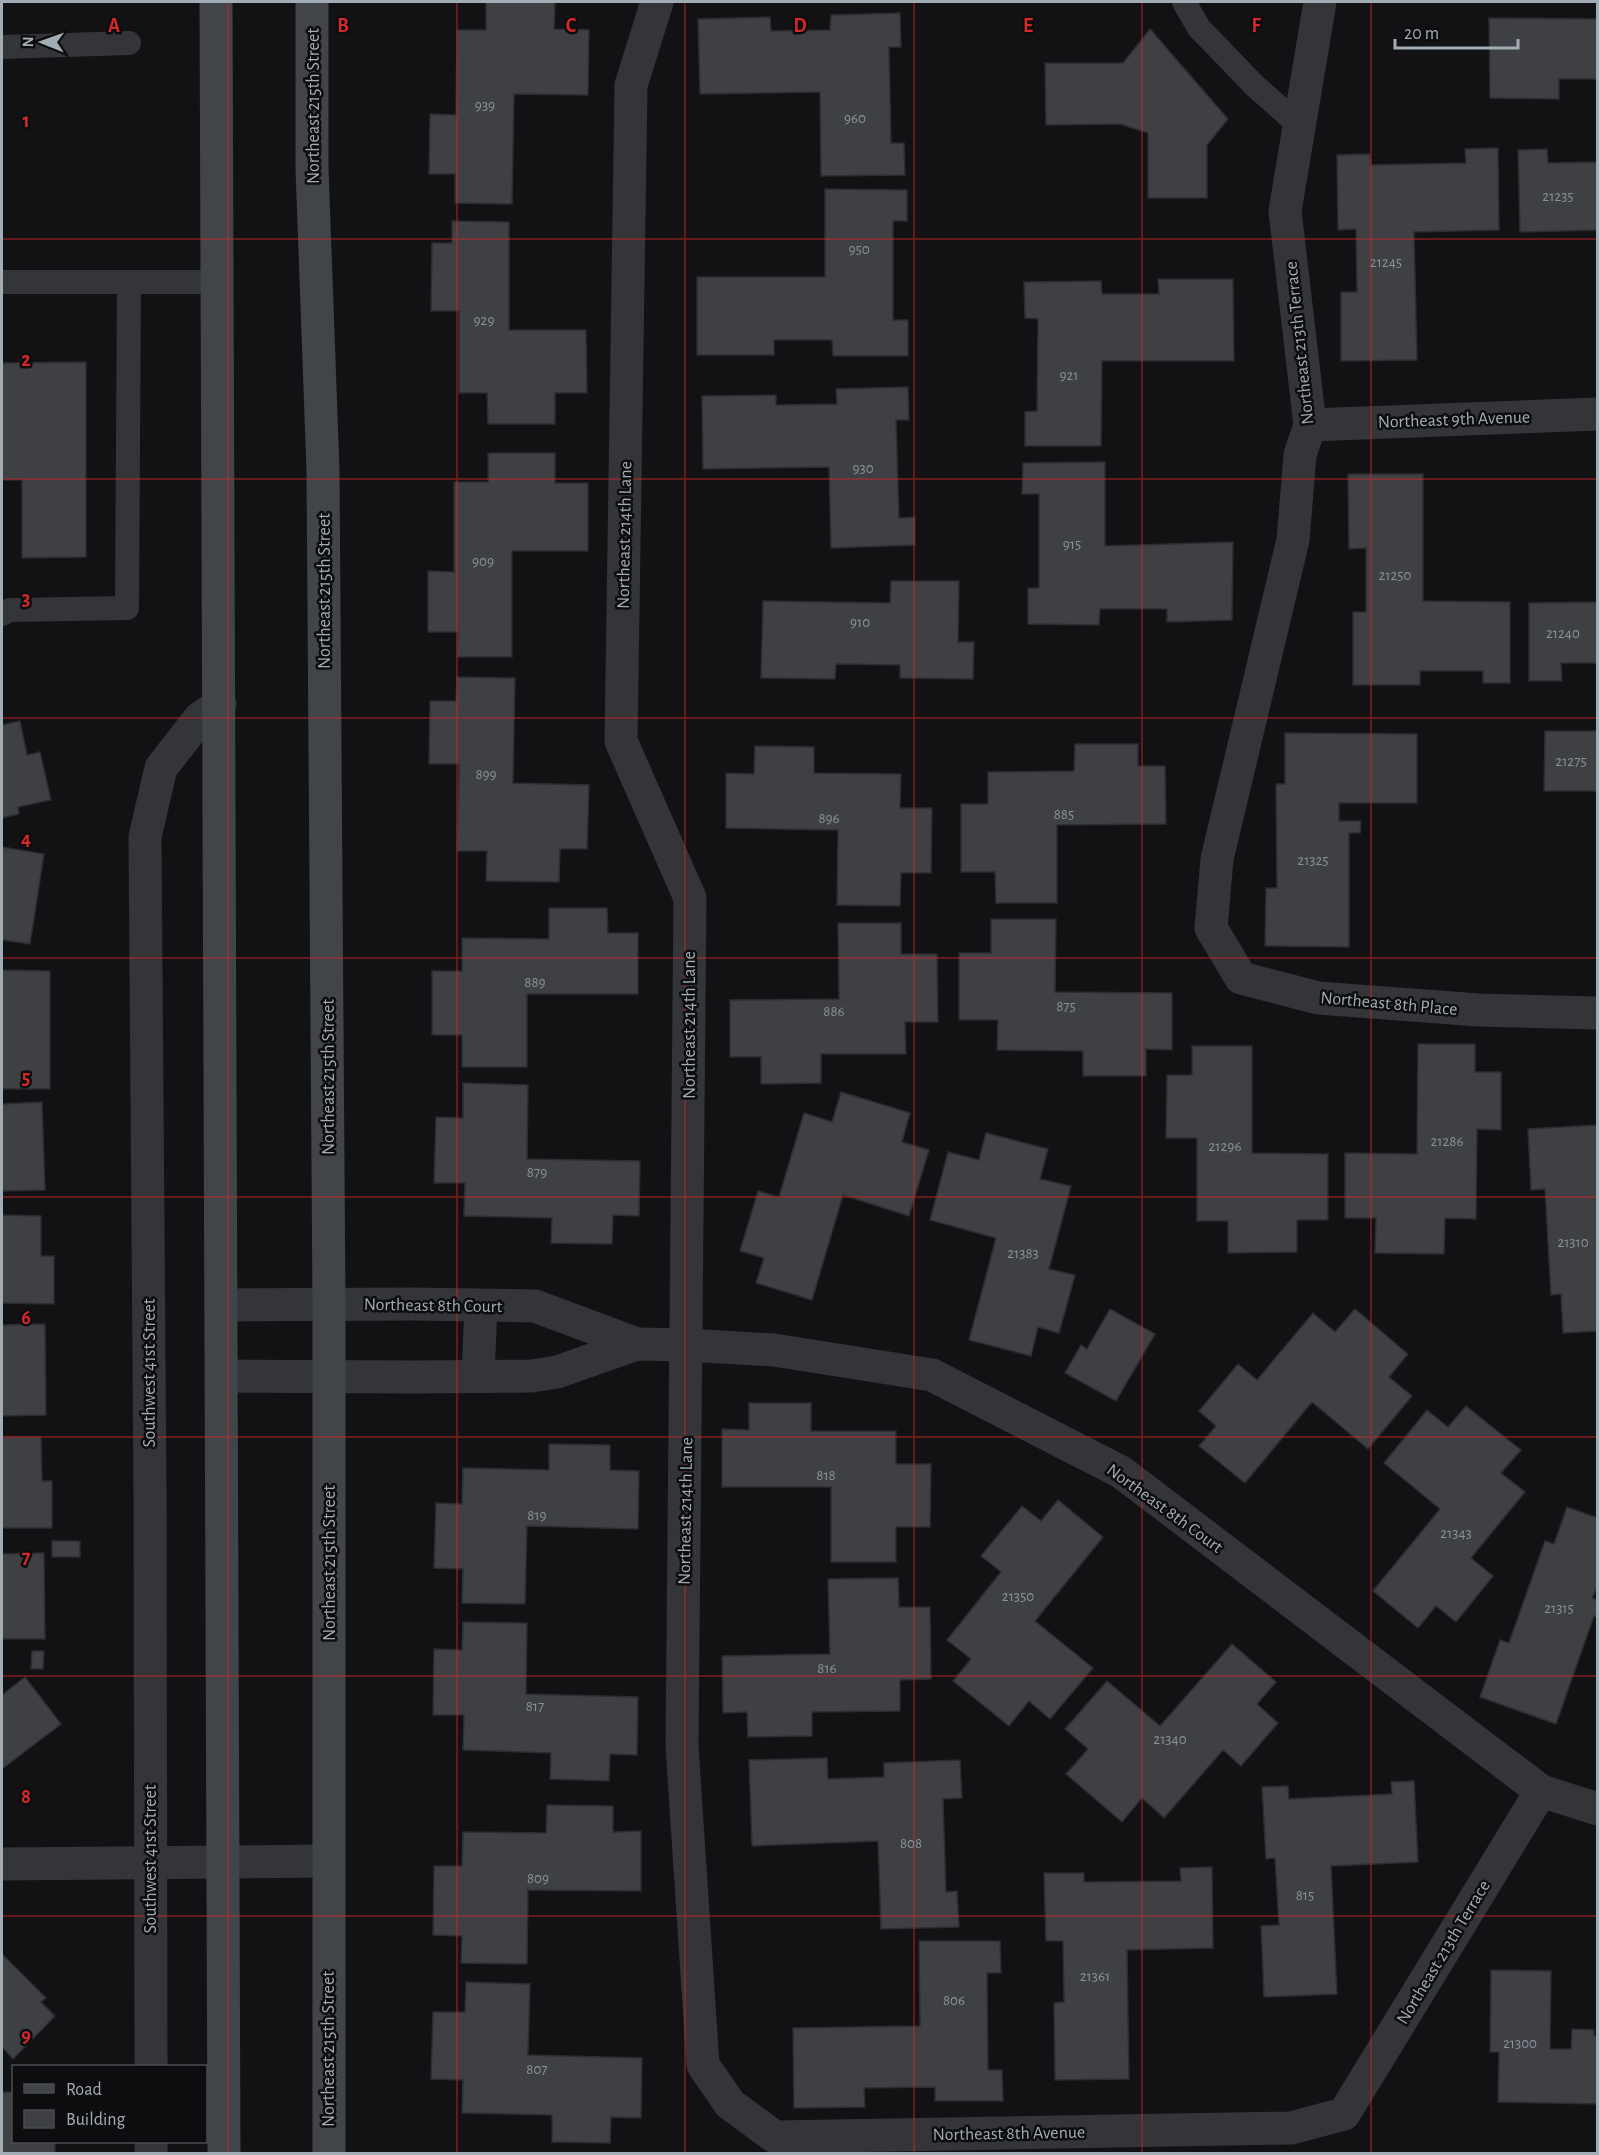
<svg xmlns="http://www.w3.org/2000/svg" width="1599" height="2155" font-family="'Alegreya Sans',sans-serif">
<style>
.building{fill:#3e4044;stroke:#2c2d30;stroke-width:1.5}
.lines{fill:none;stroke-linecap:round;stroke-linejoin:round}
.lane{stroke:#333539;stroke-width:24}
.street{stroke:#333539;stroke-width:33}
.secondary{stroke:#414449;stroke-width:33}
.grid{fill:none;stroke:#d62828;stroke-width:1.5;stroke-opacity:0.55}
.labels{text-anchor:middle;stroke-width:5;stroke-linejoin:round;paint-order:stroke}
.number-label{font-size:15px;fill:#899199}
.street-label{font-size:18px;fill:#a2acb5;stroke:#0d0d0f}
.grid-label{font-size:20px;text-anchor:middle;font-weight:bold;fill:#d62828;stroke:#0d0d0f;stroke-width:5;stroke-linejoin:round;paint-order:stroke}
</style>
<rect width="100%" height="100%" fill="#121214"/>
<g class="building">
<path d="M486,2h69l-1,27 35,1 -1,65 -74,-1 -2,110 -57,-1v-29h-26l1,-60 26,1 1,-85h29z"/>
<path d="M900,13l1,34h-12l2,96h13l1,32 -84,1 -1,-84 -120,2 -2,-75 72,-2 1,14 59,-1 1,-15z"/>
<path d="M1489,18l109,1v60h-39v20l-69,-1z"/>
<path d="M1150,29l78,90 -21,26v53h-59v-65l-28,-9 -74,1 -1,-62h78z"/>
<path d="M1498,148l1,82 -85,2 3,128 -76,1v-69h16l-1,-63 -18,1 -1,-75 33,-1 1,11 95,-2 -1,-14z"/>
<path d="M1547,149l1,14 50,-1v68l-78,2 -2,-82z"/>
<path d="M825,189l82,1v31h-14v99h15v36h-75l-1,-16h-58v15h-77v-78h128z"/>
<path d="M452,221l57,1v108h77l1,63h-32v31h-67l-1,-31h-28v-82h-28l1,-68h20z"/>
<path d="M1158,279h75l1,82h-132l-1,85h-76v-34l12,-1 1,-92 -13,-1 -1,-36 77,-1 1,13h57z"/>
<path d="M86,362v195l-64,1v-78h-20v-117z"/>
<path d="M908,387l1,33h-13l3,98 16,-1v28l-84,3 -2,-81 -126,2 -1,-73 74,-1v10l61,-1 -1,-15z"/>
<path d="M488,453h67v30h33v68h-76v106h-55l1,-25h-30v-61l26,1v-90h34z"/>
<path d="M1105,462v84l128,-4 -1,78 -65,2v-13h-67l-1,16 -71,-1v-36h11v-94h-17l1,-31z"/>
<path d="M1348,474h75v127l87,1v81h-27v-12h-63v14h-67v-73h13v-64l-17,1z"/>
<path d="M891,581h68l-1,61h16l-1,37 -73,-1v-13l-64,-1 -1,15 -74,-1 2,-77 127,2z"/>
<path d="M1598,602v61h-37l1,18h-33v-78z"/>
<path d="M457,677l58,1 -2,105 76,2 -2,64h-27l-1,33 -73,-1 1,-30h-30l2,-87h-30l1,-63h26z"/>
<path d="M20,721l7,34 13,-3 11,48 -33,7 1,7 -17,4v-93z"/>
<path d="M1545,731h53v60h-54z"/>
<path d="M1285,733l132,1v69h-78v18h22l-1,12h-11v114l-84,-1 1,-58h11l-1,-104h9z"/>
<path d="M1075,744h63v22h27l1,58 -109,1v78h-61l-1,-31h-34v-68h27v-32l86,-1z"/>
<path d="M755,746l59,1v26l87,1 -1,34h32l-1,65h-30l-1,33 -63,-1 1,-75 -112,-2v-55l28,1z"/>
<path d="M2,847l42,7 -14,90 -28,-4z"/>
<path d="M549,908h58l1,25h30v61h-111v73h-65v-32h-30v-64h30v-33l87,1z"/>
<path d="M991,919h65l-1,73 117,1v57l-26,-1v27h-63v-25l-86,-1 1,-30h-39v-67h32z"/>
<path d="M838,923h63v31h36l1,68h-33l1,32h-85v29l-60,1v-27h-31v-57l109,-1z"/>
<path d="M2,970l48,1v118h-48z"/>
<path d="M1418,1044h57v28h26v58l-24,-1 -1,90 -31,-1 -1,36 -69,-1 1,-35h-31v-65l72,1z"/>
<path d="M1192,1046h60v107l76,1v66h-31v32l-69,1v-32h-31v-83h-31l1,-63h25z"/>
<path d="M463,1083l65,2 -1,74 113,2 -1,55 -26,-1 -1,29 -61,-1 1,-25 -88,-2 1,-33h-31l2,-66 27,1z"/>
<path d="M841,1092l69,21 -8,29 27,8 -20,66 -66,-21 -31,105 -56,-17 8,-25 -24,-7 18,-60 21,6 25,-84 28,9z"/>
<path d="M42,1102l3,88 -43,1v-87z"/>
<path d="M1598,1125v206l-35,2 -2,-39 -10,1 -6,-106 -14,1 -3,-61z"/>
<path d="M986,1133l62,16 -8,30 31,7 -22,83 26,6 -16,58 -21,-6 -7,29 -62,-16 27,-102 -66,-18 18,-68 31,8z"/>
<path d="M2,1215l39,1v40h13v48l-52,-1z"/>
<path d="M1110,1309l45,25 -39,67 -51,-28 16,-28 6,4z"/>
<path d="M1355,1309l53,45 -19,23 23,19 -44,53 -56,-47 -67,81 -46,-37 17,-20 -17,-15 39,-47 19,16 56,-67 22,19z"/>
<path d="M45,1324l1,91 -44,1v-91z"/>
<path d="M749,1403h62v28h85v33h35l-1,63h-34v35h-65v-75h-109v-58l27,1z"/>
<path d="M1466,1406l55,44 -20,23 24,19 -54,66 22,18 -37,46 -20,-16 -18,22 -45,-37 67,-82 -56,-46 43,-53 21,17z"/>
<path d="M2,1437h39l1,44h10v47h-50z"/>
<path d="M549,1444l61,1v25l29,1 -1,58 -111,-3 -2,78 -63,-1 1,-34 -29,-1 2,-65 26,1 1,-36 86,2z"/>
<path d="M1058,1500l45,37 -68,84 58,47 -43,51 -21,-18 -20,25 -56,-45 18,-22 -24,-19 54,-68 -20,-16 41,-50 19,15z"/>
<path d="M1567,1507l31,11v67l-6,13 6,2v17l-4,-1 -38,108 -76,-27 20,-57 9,3 36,-102 9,3z"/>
<rect x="52" y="1541" width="28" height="16"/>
<path d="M44,1553l1,86h-43v-85z"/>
<path d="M898,1578l1,29h31l1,72 -31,1v31l-88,1v24l-64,1 -1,-25 -24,1 -1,-57 108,-2 -2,-75z"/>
<path d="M463,1622l64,1 -1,71 112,3 -1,58 -27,-1 -1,27 -59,-2 1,-26 -88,-3 1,-35h-31l1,-66 28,1z"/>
<path d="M1232,1644l44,38 -19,22 21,19 -37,43 -18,-16 -59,68 -22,-20 -20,24 -56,-48 22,-25 -23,-20 42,-48 53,45z"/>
<path d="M32,1651h12l-1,18h-12z"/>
<path d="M25,1677l36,47 -59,45v-74z"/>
<path d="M827,1758l1,21 56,-2v-14l76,-3 2,38 -19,1 3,93 11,-1 2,36 -78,2 -3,-88 -126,5 -3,-86z"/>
<path d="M1414,1781l4,81 -87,4 6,128 -73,3 -3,-71 18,-1 -4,-67 -9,1 -4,-72 26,-1 1,13 103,-5 -1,-12z"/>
<path d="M547,1805l66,1v26l28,-1v60l-113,-1 -1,74 -66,-1 1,-27 -29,-1 1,-69h28l1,-34 83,1z"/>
<path d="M1212,1867l1,81 -86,2 2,129 -74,1 -1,-77 10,-1 -1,-61h-17l-2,-68h40v9l97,-1 -1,-13z"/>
<path d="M919,1941h81l1,32h-14l1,97h14l1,31h-68v-14l-71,1 1,19 -71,1 -1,-80 127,-2z"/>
<path d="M2,1954l44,44 -5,4 14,14 -42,43 -11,-12z"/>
<path d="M1491,1970l60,1 -1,78h21l1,-20 22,1v6h4v68l-100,-2 1,-50h-9z"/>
<path d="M466,1982l64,2 -2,71 114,3 -1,60 -30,-1 -1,26 -58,-1v-27l-90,-2 1,-33 -32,-1 2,-67h32z"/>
<path d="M2,2092h12v50h41v12h-53z"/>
</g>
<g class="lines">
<g class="lane">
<path d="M1184,2l15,26 56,58 44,39"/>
<path d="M2,47l127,-4"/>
<path d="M2,282h215"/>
<path d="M2,614l8,-4 117,-2 2,-326"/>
</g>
<g class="street">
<path d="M657,2l-26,83 -10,656 69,157 -8,848 21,319 27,39 45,33 516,-9 53,-14 197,-323"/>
<path d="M1320,2l-35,209 25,214 -10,30 -7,85 -76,319 -6,69 30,50 77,20 161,12 119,3"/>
<path d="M1310,425l288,-11"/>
<path d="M222,1305l191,-1 122,2 102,38 -80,28 -25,4 -119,1 -191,-1"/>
<path d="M637,1344l50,1 87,5 158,25 189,97 420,319 57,18"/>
<path d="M478,1376l3,-70"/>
<path d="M2,1864l326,-3"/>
<path d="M151,2066l-1,-575 -5,-654 16,-69 39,-50 20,-14"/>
<path d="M151,2142v12"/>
</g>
<g class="secondary">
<path d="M216,2l8,2152"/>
<path d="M312,2v167l11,301 6,835v849"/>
</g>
</g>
<path class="grid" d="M228,2v2152M457,2v2152M685,2v2152M914,2v2152M1142,2v2152M1371,2v2152M2,239h1596M2,479h1596M2,718h1596M2,958h1596M2,1197h1596M2,1437h1596M2,1676h1596M2,1916h1596"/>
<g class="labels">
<g class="number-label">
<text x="485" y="110">939</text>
<text x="855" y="123">960</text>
<text x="1558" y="201">21235</text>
<text x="859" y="254">950</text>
<text x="1386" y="267">21245</text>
<text x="484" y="325">929</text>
<text x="1069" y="380">921</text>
<text x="863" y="473">930</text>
<text x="1072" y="549">915</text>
<text x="483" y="566">909</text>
<text x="1395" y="580">21250</text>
<text x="860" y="627">910</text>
<text x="1563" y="638">21240</text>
<text x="1571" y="766">21275</text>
<text x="486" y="779">899</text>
<text x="1064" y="819">885</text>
<text x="829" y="823">896</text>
<text x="1313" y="865">21325</text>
<text x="535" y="987">889</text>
<text x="1066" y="1011">875</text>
<text x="834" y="1016">886</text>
<text x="1447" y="1146">21286</text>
<text x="1225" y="1151">21296</text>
<text x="537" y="1177">879</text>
<text x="1573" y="1247">21310</text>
<text x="1023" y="1258">21383</text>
<text x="826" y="1480">818</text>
<text x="537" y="1520">819</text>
<text x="1456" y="1538">21343</text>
<text x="1018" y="1601">21350</text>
<text x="1559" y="1613">21315</text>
<text x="827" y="1673">816</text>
<text x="535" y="1711">817</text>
<text x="1170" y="1744">21340</text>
<text x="911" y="1848">808</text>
<text x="538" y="1883">809</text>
<text x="1305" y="1900">815</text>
<text x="1095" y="1981">21361</text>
<text x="954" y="2005">806</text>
<text x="1520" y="2048">21300</text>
<text x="537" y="2074">807</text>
</g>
<g class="street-label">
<text transform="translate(313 106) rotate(-90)" y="6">Northeast 215th Street</text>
<text transform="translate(1299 343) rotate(-96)" y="6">Northeast 213th Terrace</text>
<text transform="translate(1454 419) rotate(-2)" y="6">Northeast 9th Avenue</text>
<text transform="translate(624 535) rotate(-89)" y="6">Northeast 214th Lane</text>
<text transform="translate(324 591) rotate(-90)" y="6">Northeast 215th Street</text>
<text transform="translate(1389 1003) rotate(5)" y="6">Northeast 8th Place</text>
<text transform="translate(689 1025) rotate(-90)" y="6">Northeast 214th Lane</text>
<text transform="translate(328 1077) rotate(-90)" y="6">Northeast 215th Street</text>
<text transform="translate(433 1305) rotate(1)" y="6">Northeast 8th Court</text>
<text transform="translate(149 1373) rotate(-90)" y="6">Southwest 41st Street</text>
<text transform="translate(1165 1508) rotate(36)" y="6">Northeast 8th Court</text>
<text transform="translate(685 1511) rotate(-89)" y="6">Northeast 214th Lane</text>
<text transform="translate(329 1563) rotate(-90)" y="6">Northeast 215th Street</text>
<text transform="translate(150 1859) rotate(-90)" y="6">Southwest 41st Street</text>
<text transform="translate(1443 1952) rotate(-59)" y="6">Northeast 213th Terrace</text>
<text transform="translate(328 2049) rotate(-90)" y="6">Northeast 215th Street</text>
<text transform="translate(1009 2133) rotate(-1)" y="6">Northeast 8th Avenue</text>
</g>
</g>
<g class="grid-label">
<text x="114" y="32">A</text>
<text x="343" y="32">B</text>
<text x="571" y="32">C</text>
<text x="800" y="32">D</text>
<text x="1028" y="32">E</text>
<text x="1256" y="32">F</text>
<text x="26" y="127">1</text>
<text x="26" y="366">2</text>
<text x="26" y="605">3</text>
<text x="26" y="845">4</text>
<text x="26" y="1084">5</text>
<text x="26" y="1324">6</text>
<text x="26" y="1563">7</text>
<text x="26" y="1803">8</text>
<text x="26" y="2042">9</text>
</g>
<rect width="1599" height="2155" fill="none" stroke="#a2acb5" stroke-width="6"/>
<rect x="12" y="2065" width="195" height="78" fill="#0d0d0f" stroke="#494d51" stroke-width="1.5"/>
<rect x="24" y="2084" width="30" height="9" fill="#414449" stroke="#494d51" stroke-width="1.5"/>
<text x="66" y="2095" font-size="18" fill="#a2acb5">Road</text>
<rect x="24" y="2110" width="30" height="18" fill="#3e4044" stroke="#494d51" stroke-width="1.5"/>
<text x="66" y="2125" font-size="18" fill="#a2acb5">Building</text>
<g transform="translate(42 42) rotate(271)" stroke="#0d0d0f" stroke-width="4.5" paint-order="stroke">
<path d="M0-4.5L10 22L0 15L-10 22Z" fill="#a2acb5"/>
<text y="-9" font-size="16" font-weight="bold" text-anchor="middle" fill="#a2acb5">N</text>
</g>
<path d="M1395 39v9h123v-9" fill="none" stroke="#a2acb5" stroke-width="3"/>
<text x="1404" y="39" font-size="18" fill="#a2acb5" stroke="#0d0d0f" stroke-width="4.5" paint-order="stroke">20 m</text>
</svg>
